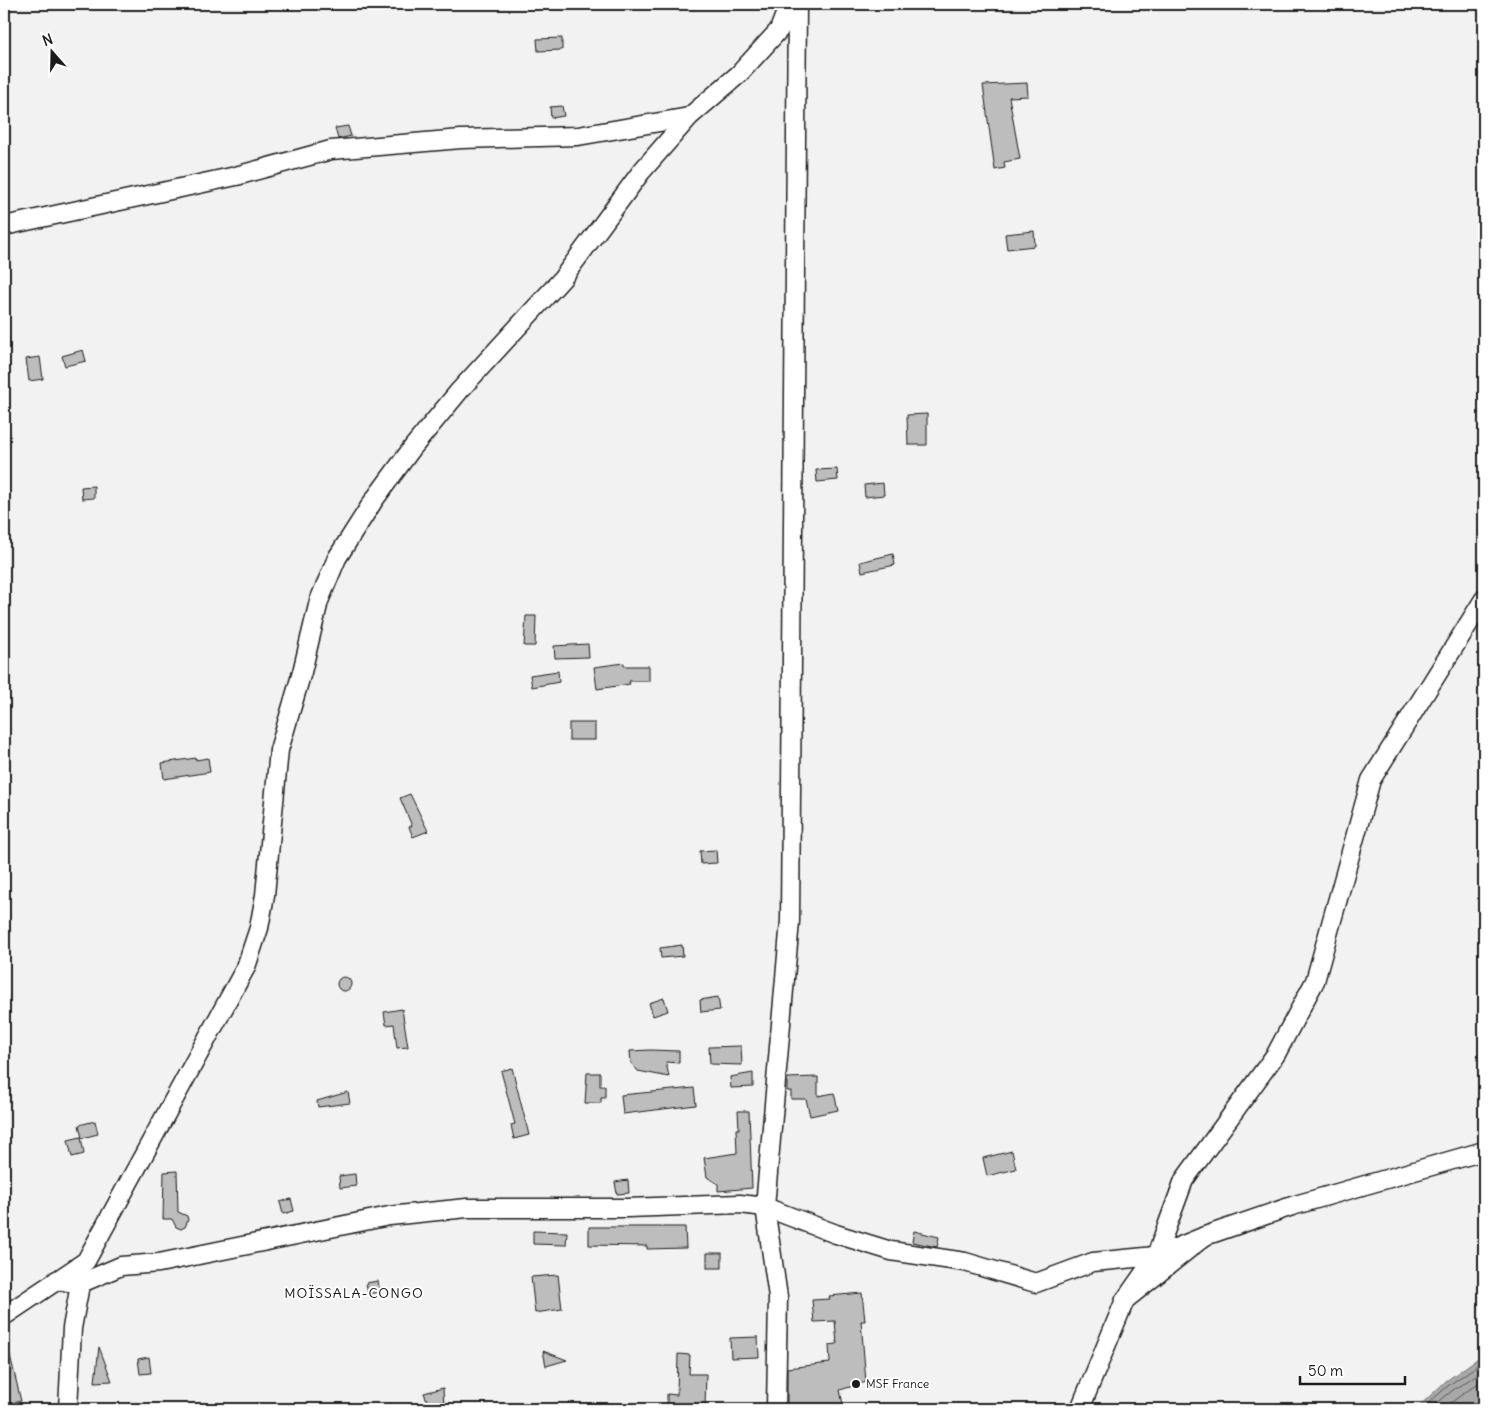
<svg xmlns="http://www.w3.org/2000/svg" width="1488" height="1413" font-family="Delius,sans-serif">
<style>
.water{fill:#a8a8a8;stroke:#707070}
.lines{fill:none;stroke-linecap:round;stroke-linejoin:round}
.shore{stroke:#545454;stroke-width:1}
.building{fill:#bdbdbd;stroke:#1c1c1c}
.minor-casing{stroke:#1c1c1c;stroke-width:21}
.minor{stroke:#fff;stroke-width:18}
.poi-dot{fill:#1c1c1c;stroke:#fff;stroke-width:2}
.labels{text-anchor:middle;stroke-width:4;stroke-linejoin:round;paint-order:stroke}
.poi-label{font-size:12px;fill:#1c1c1c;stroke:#fff;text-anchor:start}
.neighbourhood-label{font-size:14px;letter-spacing:1px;fill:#1c1c1c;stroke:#fff}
</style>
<rect width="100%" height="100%" fill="#f2f2f2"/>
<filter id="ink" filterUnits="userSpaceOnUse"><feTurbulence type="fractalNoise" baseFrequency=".02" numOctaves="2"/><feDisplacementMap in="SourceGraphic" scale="10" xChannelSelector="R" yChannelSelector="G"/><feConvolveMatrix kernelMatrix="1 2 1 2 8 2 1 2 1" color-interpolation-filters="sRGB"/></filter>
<g filter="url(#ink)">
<path class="water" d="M1484,1354v55h-68l30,-28z"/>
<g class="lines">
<g class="shore">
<path d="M1422,1409l27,-24 35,-24"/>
<path d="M1430,1409l23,-19 31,-20"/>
<path d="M1442,1409l42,-30"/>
</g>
</g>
<g class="building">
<path d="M562,38v12l-24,1 -1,-12z"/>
<path d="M1027,83l1,13 -19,1 11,62 -16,3 1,6 -10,2 -12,-85z"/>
<path d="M562,106l2,10 -13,2 -1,-11z"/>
<path d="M348,126l3,10 -13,3 -3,-11z"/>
<path d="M1034,231l1,15 -28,3 -2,-15z"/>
<path d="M83,350l3,11 -21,5 -3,-10z"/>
<path d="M40,357l3,22 -14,2 -3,-22z"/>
<path d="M927,414v31h-19l-1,-30z"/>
<path d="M837,469l1,11 -21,2 -1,-12z"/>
<path d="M883,483l1,12 -19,2 -1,-12z"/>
<path d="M94,486v12l-12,1 -1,-12z"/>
<path d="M893,554l2,11 -33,7 -2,-10z"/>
<path d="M526,616h10l-1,30h-11z"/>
<path d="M588,644l1,13 -34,1 -1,-12z"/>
<path d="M624,663v3h25v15h-20l1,3 -33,5 -3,-22z"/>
<path d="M558,671l1,11 -27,5 -2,-12z"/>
<rect x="569" y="723" width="26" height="17"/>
<path d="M196,758v2l12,-2 2,14 -46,7 -2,-16z"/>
<path d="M410,794l18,37 -15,6 -4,-10 3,-1 -12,-28z"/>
<path d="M716,850l1,13 -16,1 -1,-13z"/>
<path d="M682,945l1,11 -22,2 -1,-10z"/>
<circle cx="344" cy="984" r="7"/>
<path d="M718,997l2,13 -19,2 -1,-12z"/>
<path d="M664,998l4,13 -15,5 -4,-13z"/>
<path d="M402,1009l6,38 -11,1 -3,-24 -8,1 -2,-13z"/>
<path d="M741,1046l1,19 -32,-1 -1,-17z"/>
<path d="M650,1050l29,1v12l-13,-1 3,15 -31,-6 -7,-8 -1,-12z"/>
<path d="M512,1068l17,67 -15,4 -3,-14 4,-1 -14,-53z"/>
<path d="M587,1073h13v13h5v12h-4v5h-16z"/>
<path d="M753,1073v14l-22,1 -1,-11z"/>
<path d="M818,1077v19l16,-3 4,17 -28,6 -4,-17h-15v-8h-4v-13z"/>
<path d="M694,1088l2,17 -73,9 -2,-19z"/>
<path d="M348,1092l2,11 -32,4 -1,-6z"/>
<path d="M738,1111h11l3,77 -34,3v-7l-11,-7 -3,-19 33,-5 -1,-24h3z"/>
<path d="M95,1121l3,13 -16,4 -3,-13z"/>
<path d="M81,1137l3,17 -12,3 -4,-17z"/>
<path d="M1012,1151l4,18 -29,7 -4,-18z"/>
<path d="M177,1171l1,41 9,4 1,4 -3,7 -4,2 -5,-2 -4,-8h-9l1,-47z"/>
<path d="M355,1174l1,12 -16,2 -1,-12z"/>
<path d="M628,1180l1,13 -12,1 -2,-12z"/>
<path d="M291,1199l3,12 -11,3 -3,-12z"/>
<path d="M589,1227h96l1,21 -39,1v-3l-58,-1z"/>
<path d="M533,1231l34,1 -1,13 -33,-1z"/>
<path d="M914,1231l25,6 -2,10 -25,-5z"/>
<rect x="707" y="1253" width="15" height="15"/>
<path d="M558,1275l4,34 -27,4 -4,-36z"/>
<path d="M378,1281l2,11 -12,2 -2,-11z"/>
<path d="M862,1293l3,28h-4l5,61 -26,8 4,19h-57v-41l43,-5 -1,-18 8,-1 -2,-23 -21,1 -2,-22 18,-1 -1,-3z"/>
<path d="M758,1337l1,20 -28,1 -1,-20z"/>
<path d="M4,1347h4l13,54 -17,4z"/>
<path d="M99,1347l13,34 -17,1z"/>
<path d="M543,1351l24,9 -21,6z"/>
<path d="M678,1354l12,1 -1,19h17l-1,34 -38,-1v-13l10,1z"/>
<path d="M149,1357l2,16 -11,1 -2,-15z"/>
<path d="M443,1388l1,18h-15l-5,-13z"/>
</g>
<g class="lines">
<defs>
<g id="minor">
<path d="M4,226l232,-50 95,-26 130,-11 117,-3 111,-19"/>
<path d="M57,1280l22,4 42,-18 38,-3 230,-47 78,-8h160l113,-4 25,3 71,27 55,17 74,11 71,21 57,-21 63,-6 49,-20"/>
<path d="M1125,1300l31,-44 28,-76 92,-126 39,-73 56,-201 113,-181"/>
<path d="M4,1316l82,-55 160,-294 13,-39 6,-33 14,-145 23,-78 17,-71 18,-43 37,-58 39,-53 47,-57 102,-111 79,-107 48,-55 50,-43 40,-44 10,-26"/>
<path d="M68,1409l4,-81 10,-54"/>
<path d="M776,1409l2,-112 -13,-90 25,-286 7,-917"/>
<path d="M1080,1409l45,-109 80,-64 87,-30 192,-55"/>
</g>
</defs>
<use href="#minor" class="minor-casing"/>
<use href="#minor" class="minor"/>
</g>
</g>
<circle class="poi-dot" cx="856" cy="1384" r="5"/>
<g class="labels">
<g class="poi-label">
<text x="866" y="1388">MSF France</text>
</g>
<g class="neighbourhood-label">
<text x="354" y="1298">MOÏSSALA-CONGO</text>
</g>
</g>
<rect width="1488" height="1413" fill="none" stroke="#fff" stroke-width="20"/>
<rect x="10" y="10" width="1468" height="1393" fill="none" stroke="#1c1c1c" stroke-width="2" filter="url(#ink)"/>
<g transform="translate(52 52) rotate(340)" stroke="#ffffff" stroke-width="4" paint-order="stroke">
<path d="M0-4L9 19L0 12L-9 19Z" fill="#1c1c1c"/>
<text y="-8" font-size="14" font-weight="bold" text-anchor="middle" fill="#1c1c1c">N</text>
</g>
<path d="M1300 1376v8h105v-8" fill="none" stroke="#1c1c1c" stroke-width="2.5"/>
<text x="1308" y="1376" font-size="15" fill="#1c1c1c" stroke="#ffffff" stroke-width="4" paint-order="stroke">50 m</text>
</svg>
